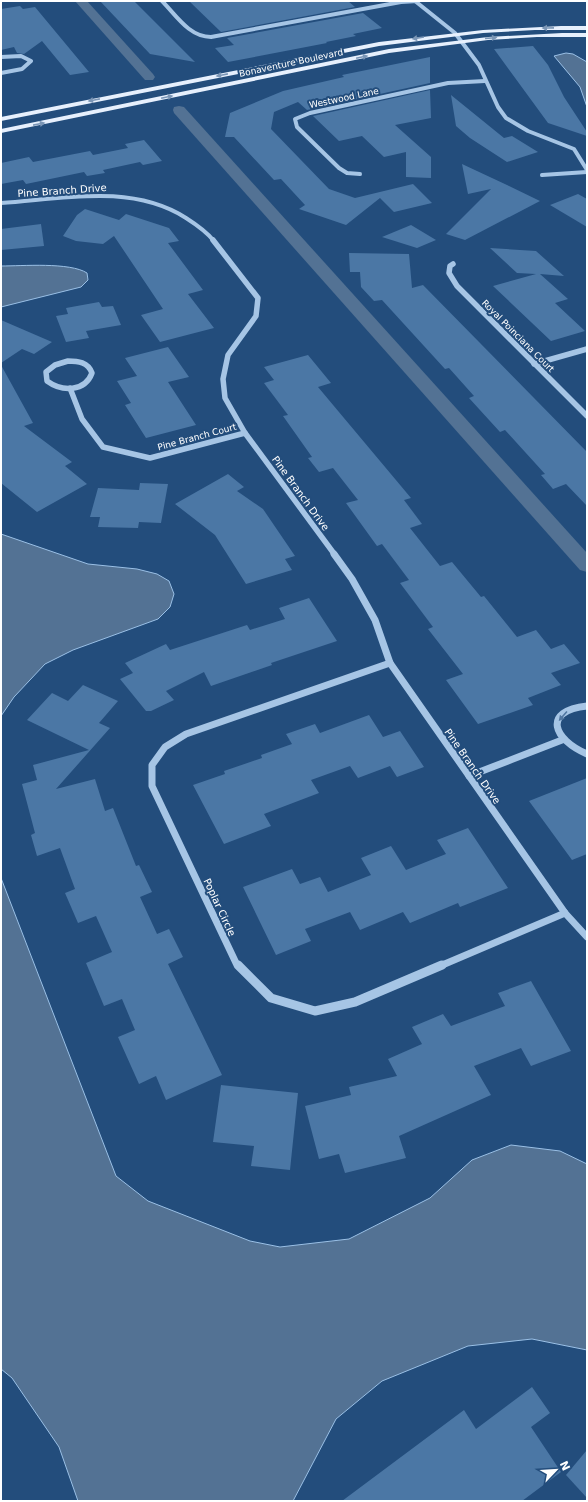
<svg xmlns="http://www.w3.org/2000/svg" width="588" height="1502" font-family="'DejaVu Sans',sans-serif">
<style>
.water{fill:#537294;stroke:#9ac0e6}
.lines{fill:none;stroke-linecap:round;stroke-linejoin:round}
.canal{fill:#537294;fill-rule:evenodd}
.building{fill:#4b77a5}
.minor-far3{stroke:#a6c5e5;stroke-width:4}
.minor-far2{stroke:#a6c5e5;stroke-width:5.5}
.minor-far1{stroke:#a6c5e5;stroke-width:7}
.minor{stroke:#a6c5e5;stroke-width:9}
.major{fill:#e7f0fd;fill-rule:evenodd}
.oneway{fill:#7b96b6}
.oneway2{fill:#5177a1}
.labels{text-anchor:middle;stroke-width:4;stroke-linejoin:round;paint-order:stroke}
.far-street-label{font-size:9px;fill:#fff;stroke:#234d7c}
.street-label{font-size:10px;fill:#fff;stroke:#234d7c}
</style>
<rect width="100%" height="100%" fill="#234d7c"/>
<g class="water">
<path d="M566,53l7,1 14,8v45l-7,-20 -26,-31z"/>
<path d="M1,266c21,0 69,-4 86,7l1,7 -7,7 -80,20z"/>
<path d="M1,534l87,30 49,5 20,5 12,7 5,13 -4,13 -12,12 -85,31 -28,14 -31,33 -13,19z"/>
<path d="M1,878l115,298 32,25 102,40 30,6 69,-8 81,-41 42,-38 39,-15 49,6 27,13v186l-55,-11 -64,7 -86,35 -46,38 -43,82h-215l-19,-54 -47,-69 -11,-9z"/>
</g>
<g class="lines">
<g class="canal">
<path d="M75,1h12l66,73 2,3 -2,3h-8z"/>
<path d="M179,106l5,1 403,446v19l-7,-2 -406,-457 -1,-3 1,-3z"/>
</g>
</g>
<g class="building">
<path d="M100,1h34l61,61 -45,-8z"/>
<path d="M189,1h159l7,6 -134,25z"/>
<path d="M20,6l3,3 12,-2 54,65 -19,3 -28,-34 -18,13 -7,-1 -3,-6 -13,3v-41z"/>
<path d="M363,13l19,15 -29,6 3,2 -30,6 1,1 -99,19 -13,-14 19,-3 -7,-7z"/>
<path d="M533,46l15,19 16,32 23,35v4l-39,-13 -54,-74z"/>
<path d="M430,57v26l-123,27 -9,-8 -24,10 -3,17 58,60 26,9 58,-14 19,19 -38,9 -14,-14 -34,27 -47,-16 6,-4 -24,-26 -7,1 -40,-43h-9l5,-24 53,-22 61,-14 -2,-2z"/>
<path d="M430,90l1,28 -36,7 36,32v21l-25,-1v-25l-22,5 -22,-21 -23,5 -26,-25z"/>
<path d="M451,95l53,43 8,-2 26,16 -31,10 -37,-24 -14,-12z"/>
<path d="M144,140l18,21 -19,4 -3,-3 -37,8 2,3 -18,3 -3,-4 -58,12 -3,-4 -22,4v-21l28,-6 4,5 57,-11 3,4 35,-7 -3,-4z"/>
<path d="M462,164l45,21 33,16 -75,39 -19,-6 45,-45 -23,5z"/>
<path d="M578,194l9,5v28l-37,-22z"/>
<path d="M85,209l34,11 7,-6 43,14 10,13 -11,2 35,47 -15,4 26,34 -54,14 -19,-27 22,-6 -49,-73 -11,8 -27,-3 -13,-5 14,-21z"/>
<path d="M41,224l3,22 -43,4v-21z"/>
<path d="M411,225l25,15 -19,8 -35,-11z"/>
<path d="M490,248l46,3 28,25 -24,-2 28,25 -13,4 30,28 -34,10 -58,-55 43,-12 -19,-1z"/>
<path d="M349,253l60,1 3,34 11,-3 164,167v54l-21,-22 -13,5 -12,-14 4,-1 -40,-44 -5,2 -31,-34 5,-2 -25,-28 -4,1 -63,-69 -8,1 -13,-14 -1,-15h-10z"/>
<path d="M99,302l3,5 11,-1 8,19 -35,6 3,7 -23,4 -10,-26 12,-2 -2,-6z"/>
<path d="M1,320l51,22 -18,12 -12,-5 -21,14z"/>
<path d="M168,347l21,30 -21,5 28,43 -50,13 -21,-33 6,-2 -14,-22 20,-5 -12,-18z"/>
<path d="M308,355l23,28 -13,4 93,111 -7,2 18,24 -12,4 30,38 12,-4 29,35 3,-1 33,41 19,-7 15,19 13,-5 16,19 -29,10 10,12 -33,13 5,7 -55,19 -32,-44 17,-6 -35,-45 5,-2 -33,-44 9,-3 -27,-36 -5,2 -31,-43 12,-3 -25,-32 -14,4 -11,-14 4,-1 -29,-41 5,-1 -24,-32 10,-3 -10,-13z"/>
<path d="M1,365l32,58 -9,3 48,36 -7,4 22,18 -50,28 -36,-29z"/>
<path d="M228,474l16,13 -7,4 26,18 32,47 -10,3 7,11 -46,14 -31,-49 -40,-31z"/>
<path d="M140,483l28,1 -7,39 -22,-1 -1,6 -40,-1 2,-10h-10l8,-29 41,2z"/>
<path d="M309,598l28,43 -66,22 1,2 -61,21 -7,-14 -38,19 8,9 -23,11h-5l-26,-32 13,-6 -8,-10 41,-19 4,6 77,-25 3,5 35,-11 -6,-11z"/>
<path d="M83,685l35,16 -19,22 11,5 -54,61 39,-10 10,32 8,-3 23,58 3,-1 13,27 -12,5 17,37 12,-5 14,28 -15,7 54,111 -56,25 -10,-24 -17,8 -21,-47 17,-7 -13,-31 -18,7 -18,-43 26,-11 -16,-36 -18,7 -13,-30 10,-4 -15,-41 -23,8 -6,-21 4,-2 -13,-49 15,-4 -4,-15 56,-15 -62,-30 25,-27 16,8z"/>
<path d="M369,715l14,22 17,-6 24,36 -27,10 -7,-11 -32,12 -8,-12 -39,14 8,13 -55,21 7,12 -47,18 -31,-59 32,-11 -1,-3 38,-13 -1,-3 31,-11 -6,-10 29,-10 5,9z"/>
<path d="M587,778v76l-15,6 -43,-59z"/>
<path d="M468,828l40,60 -48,19 -2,-4 -48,20 -7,-11 -43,18 -10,-18 -45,17 6,12 -35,14 -33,-68 49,-18 8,15 20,-7 8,15 43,-17 -10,-17 30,-12 15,24 40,-16 -9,-14z"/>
<path d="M531,981l40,70 -40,15 -10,-18 -47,18 17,29 -92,41 7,22 -61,15 -6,-19 -20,5 -14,-53 46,-11 -2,-8 48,-11 -9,-17 34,-15 -10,-17 31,-13 8,12 54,-20 -7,-13z"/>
<path d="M221,1085l77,8 -8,77 -39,-4 3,-20 -41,-4z"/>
<path d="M532,1387l18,26 -19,14 30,45 -39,29h-180l122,-91 12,19z"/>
<path d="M587,1450v48l-21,-23z"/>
</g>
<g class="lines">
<g class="minor-far3">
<path d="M162,1c14,14 27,36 49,36l190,-35 17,-1"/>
<path d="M415,1l40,32 24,32 19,42 8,11 22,13 46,18 13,21"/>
<path d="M1,57l20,-1 10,5 -9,8 -21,4"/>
<path d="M360,174l-13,-1 -8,-5 -42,-41 -2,-8 15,-6 138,-30 37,-2"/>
<path d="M542,175l45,-3"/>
<path d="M1,203c61,-4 130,-20 185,15 11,7 20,13 28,23"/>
</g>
<g class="minor-far2">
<path d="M213,240l45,58 -2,18 -28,39 -5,24 2,19 20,35 90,122"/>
<path d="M453,264l-3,2 -1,7 8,13 130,130"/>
<path d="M68,361c10,0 20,1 24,12 -7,19 -30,19 -45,8l-1,-9 9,-7z"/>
<path d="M534,364l53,-15"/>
<path d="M70,388l12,31 21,28 47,11 95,-25"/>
</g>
<g class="minor-far1">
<path d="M334,554l18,25 23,41 15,43 175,250 22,24"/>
<path d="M587,706c-46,5 -33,34 0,48"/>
<path d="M469,776l93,-36"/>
<path d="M239,966l-3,-3 -84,-177v-21l13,-18 21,-13 204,-71"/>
<path d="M440,966l125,-53"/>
</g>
<path class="minor" d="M238,965l33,33 44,13 40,-9 87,-37"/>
<g class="major">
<path d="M561,26h26v4h-52l-52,3 -104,13 -378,75v-4l378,-75 104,-12z"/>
<path d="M562,33h25v4h-50l-49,3 -99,13 -388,80v-4l388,-80 99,-12z"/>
</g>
</g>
<defs><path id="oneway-solid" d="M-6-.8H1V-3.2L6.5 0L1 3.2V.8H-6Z"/></defs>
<g class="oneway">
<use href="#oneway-solid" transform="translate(548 28) rotate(179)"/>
<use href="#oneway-solid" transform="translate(418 38) rotate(171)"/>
<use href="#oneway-solid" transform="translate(491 38) rotate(-4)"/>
<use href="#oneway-solid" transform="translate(362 57) rotate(-12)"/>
<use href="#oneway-solid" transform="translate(222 75) rotate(169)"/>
<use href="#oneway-solid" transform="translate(167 97) rotate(-12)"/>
<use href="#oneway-solid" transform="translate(94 100) rotate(169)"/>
<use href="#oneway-solid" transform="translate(39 124) rotate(-11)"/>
</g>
<use class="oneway2" href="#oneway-solid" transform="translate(563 716) rotate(131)"/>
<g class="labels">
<g class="far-street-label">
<text transform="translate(291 63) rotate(-12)" y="3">Bonaventure Boulevard</text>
<text transform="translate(344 98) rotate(-12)" y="3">Westwood Lane</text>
<text transform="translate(518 336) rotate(45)" y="3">Royal Poinciana Court</text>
<text transform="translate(197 437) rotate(-15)" y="3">Pine Branch Court</text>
</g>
<g class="street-label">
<text transform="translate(62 190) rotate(-4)" y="4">Pine Branch Drive</text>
<text transform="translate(301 493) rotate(54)" y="4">Pine Branch Drive</text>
<text transform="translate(473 766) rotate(55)" y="4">Pine Branch Drive</text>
<text transform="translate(220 907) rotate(65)" y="4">Poplar Circle</text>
</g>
</g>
<rect width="588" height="1502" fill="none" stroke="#ffffff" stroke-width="4"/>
<g transform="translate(556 1470) rotate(65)" stroke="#234d7c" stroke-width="3" paint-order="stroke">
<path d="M0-3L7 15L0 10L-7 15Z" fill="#ffffff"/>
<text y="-6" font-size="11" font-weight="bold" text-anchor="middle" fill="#ffffff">N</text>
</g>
</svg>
